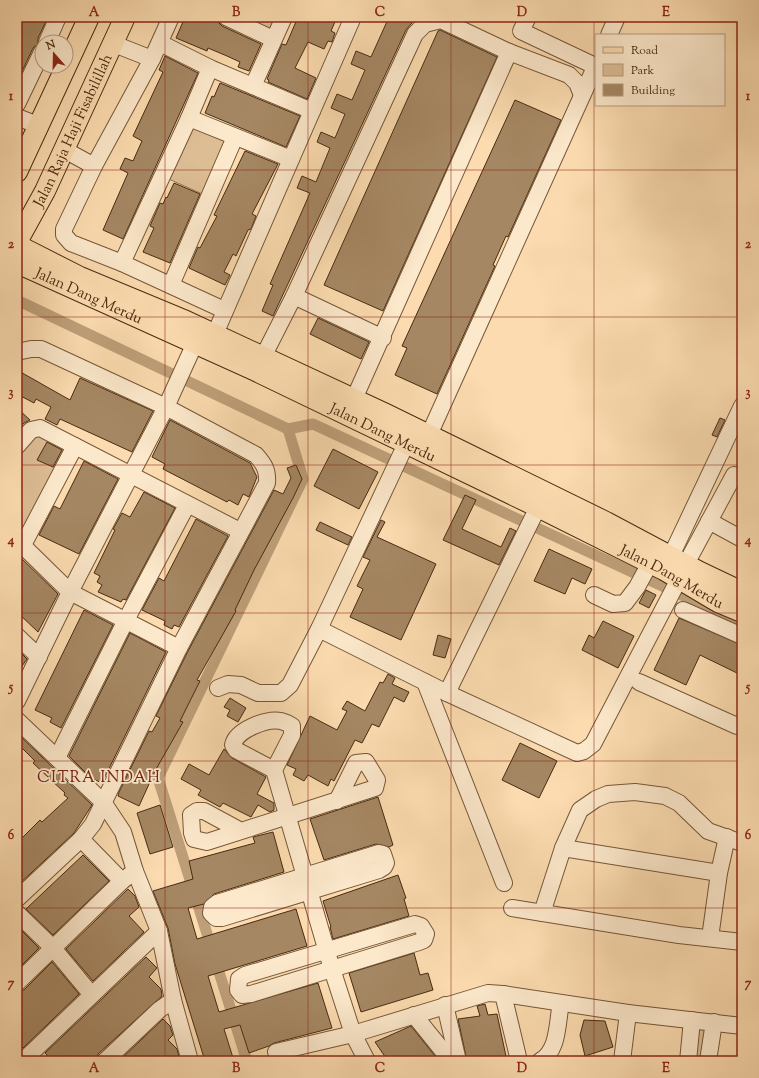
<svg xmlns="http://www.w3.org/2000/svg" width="759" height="1078" font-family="'Sorts Mill Goudy',serif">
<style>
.green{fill:#ddbd94;stroke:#927452}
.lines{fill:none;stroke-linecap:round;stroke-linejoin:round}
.canal{stroke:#be9f79;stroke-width:11}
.building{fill:#a58763;stroke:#482b10}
.minor-casing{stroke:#755738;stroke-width:18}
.major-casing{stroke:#482b10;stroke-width:22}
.minor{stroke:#fce8cb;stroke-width:16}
.major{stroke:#fbdbaf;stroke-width:20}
.grid{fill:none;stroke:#8f2418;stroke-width:1;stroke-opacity:0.55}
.labels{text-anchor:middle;stroke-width:3.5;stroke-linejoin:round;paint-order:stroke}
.street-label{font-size:15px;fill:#482b10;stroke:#fce8cb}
.neighbourhood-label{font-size:16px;letter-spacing:1px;fill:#7a1f14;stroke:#fce8cb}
.neatline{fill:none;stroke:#8f2418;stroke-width:1.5}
.grid-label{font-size:13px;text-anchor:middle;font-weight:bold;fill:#8f2418}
</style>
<rect width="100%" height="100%" fill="#fbdbaf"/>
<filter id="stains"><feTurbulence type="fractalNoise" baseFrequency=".005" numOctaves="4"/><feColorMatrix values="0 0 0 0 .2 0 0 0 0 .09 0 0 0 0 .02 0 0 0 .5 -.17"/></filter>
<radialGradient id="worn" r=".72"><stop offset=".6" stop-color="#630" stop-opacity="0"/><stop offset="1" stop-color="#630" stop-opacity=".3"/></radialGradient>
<g class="green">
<path d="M231,17h53l-11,22z"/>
<path d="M189,118l46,19 -26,60 -47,-21z"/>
<path d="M31,433l43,13 -57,98v-97z"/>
<path d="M695,1025l11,1 -4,35h-11z"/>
</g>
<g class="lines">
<g class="canal">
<path d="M17,302h4l267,127 25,-5 429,199"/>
<path d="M247,1061l-89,-283 145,-299 -15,-50"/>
</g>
</g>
<g class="building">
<path d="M24,17h24l-10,21v6l-5,4 -16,34v-48z"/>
<path d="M185,17h32l1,5 4,4 39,18 -12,27 -11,-4 2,-5 -13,-6 -19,-8 -1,3 -31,-13z"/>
<path d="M298,17h39l-6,14 4,2 -3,9 -4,-1 -4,8 -16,-7 -13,26 21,10 -9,21 -39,-17 1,-2 -2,-1 15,-35 4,1z"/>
<path d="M389,17h28l-11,13 -133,286 -11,-5 11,-26 -3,-1 40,-91 -13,-5 5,-12 14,6 14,-34 -13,-6 4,-10 14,6 10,-24 -14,-6 6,-14 15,6 13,-30 -14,-6 5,-13 15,6z"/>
<path d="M440,30l57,27 -114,254 -59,-26 114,-254z"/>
<path d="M165,56l33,17 -75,166 -20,-9 25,-57 -8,-4 5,-11 8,3 9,-20 -9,-5 30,-64 -4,-2z"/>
<path d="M220,83l80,33 -14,31 -81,-34 7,-17 2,1z"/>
<path d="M515,100l46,20 -53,117 -2,-1 -13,29 2,1 -58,128 -42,-19 12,-27 -5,-2z"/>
<path d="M245,151l33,13 -26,50 4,2 -5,13 -3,1 -12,26 -3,-2 -9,18 6,3 -5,10 -36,-17 9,-21 2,1 17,-32 -3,-1z"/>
<path d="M174,183l26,11 -30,69 -27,-11 11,-24 -4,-2 10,-23 3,1 3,-7 1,1z"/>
<path d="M318,318l51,24 -8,17 -51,-25z"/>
<path d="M17,370l53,30 10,-22 73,33 -21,41 -72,-33 -3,6 -12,-6 6,-12 -15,-8 -2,4 -17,-9z"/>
<path d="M17,408l13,12 -6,3 -6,7z"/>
<path d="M720,418l5,2 -8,17 -5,-2z"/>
<path d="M170,420l80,43 7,14 -8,20 -6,-3 -5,11 -9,-5 -2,2 -64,-33 2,-5 -13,-7z"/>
<path d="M47,442l15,8 -9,17 -16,-7z"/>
<path d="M333,449l45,23 -19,37 -45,-23z"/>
<path d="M84,461l34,18 -39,75 -40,-19 15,-29 6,3z"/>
<path d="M296,465l6,14 -9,19 -39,72 -19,40 1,1 -39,69 3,1 -20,40 3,1 -28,49 -16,35 -21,-10 1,-4 30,-61 3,1 8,-14 -4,-2 31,-63 87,-163 9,4 8,-16 -4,-10z"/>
<path d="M144,492l31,16 -49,92 -3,-1 -2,3 -23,-10 4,-7 -5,-3 3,-6 -6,-3 21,-43 -2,-1 9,-16 8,4z"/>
<path d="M465,495l11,5 -14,29 39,18 9,-19 6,3 -17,34 -56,-25z"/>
<path d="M196,519l32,17 -49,91 -5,-2 -2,4 -8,-4 1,-4 -23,-11 17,-32 5,3z"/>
<path d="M381,520l4,2 -8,15 59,27 -35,76 -51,-23 13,-28 -6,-3 13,-26 -7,-3z"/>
<path d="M320,522l32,15 -4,8 -32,-15z"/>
<path d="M549,549l43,20 -7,15 -13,-6 -7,16 -31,-13z"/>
<path d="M17,554l41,40 -20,38 -21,-20z"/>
<path d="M646,590l10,5 -7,13 -10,-5z"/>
<path d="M84,610l29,15 -52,103 -11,-6 2,-4 -17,-8z"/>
<path d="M679,618l63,27v18l-5,10 -37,-18 -14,30 -32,-15z"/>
<path d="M603,621l31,15 -16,32 -36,-18 7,-15 5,3z"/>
<path d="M130,633l36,19 -64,131 -11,-5 -22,-22z"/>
<path d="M438,635l13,4 -6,19 -12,-3z"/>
<path d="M17,649l10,10 -10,14z"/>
<path d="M388,674l7,4 -3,6 17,8 -5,10 -10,-5 -15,30 -7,-3 -10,19 -7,-3 -21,41 -3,-2 -3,7 -20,-11 -4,6 -11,-6 3,-6 -9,-4 23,-49 27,14 10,-19 -5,-2 5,-8 18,10 15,-29 3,1z"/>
<path d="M230,698l16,10 -8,14 -11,-6 3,-6 -6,-3z"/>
<path d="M17,733l75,72 -18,28 -57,53v-43l23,-23 2,2 26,-24 -4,-3 1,-2 -32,-30 2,-2 -18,-18z"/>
<path d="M520,743l37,18 -18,37 -37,-18z"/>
<path d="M224,749l8,9 34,19 -9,17 17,9v7l-4,2 -12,-7 -7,12 -28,-14 -3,4 -22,-12 3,-5 -20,-11 8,-15 20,11z"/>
<path d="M378,797l15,48 -4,2 -13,-3 -52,16 -14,-41z"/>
<path d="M160,805l13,42 -23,7 -13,-41z"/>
<path d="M273,832l11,40 -70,22 -10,10 -16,4 9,31 99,-30 11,37 -99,30 11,36 99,-29 14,45 -58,15 -5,3 -20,7 -9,-28 -16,4 10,32h-29l-30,-97 -7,-36 -15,-37 40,-12 -4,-18 66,-18 -2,-6z"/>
<path d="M83,855l26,26 -56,54 -27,-26z"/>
<path d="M398,875l8,23 -2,1 5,17 -76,23 -3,-12h1l-8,-26z"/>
<path d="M128,889l7,7 4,11 -10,9 15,16 -51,49 -27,-32z"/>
<path d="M17,926l22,22 -22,22z"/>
<path d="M414,953l6,22 8,-2 5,17 -72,22 -12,-39z"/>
<path d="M146,957l11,11 -8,9 12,12 1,7 -64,58 -2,7h-43l-8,-8z"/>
<path d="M52,962l27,32 -56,54 -6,-7v-49l7,-2z"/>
<path d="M485,1004l3,11 9,-1 10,47h-40l-9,-42 22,-3 -3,-10z"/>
<path d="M163,1019l7,7 3,9 -5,5 9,9 3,12h-61z"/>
<path d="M584,1020l21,1 8,26 -28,9 -5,-21z"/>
<path d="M411,1026l28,35h-51l-13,-19z"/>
</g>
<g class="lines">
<defs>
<g id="minor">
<path d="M171,17l-19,42 -58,107 -30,63v6l7,8 51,20 102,47"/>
<path d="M226,17l47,22"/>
<path d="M528,17l-7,14 74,35"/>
<path d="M609,35l8,-18"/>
<path d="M47,42l11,-25"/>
<path d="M160,43l50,25 102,43"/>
<path d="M114,44l38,15"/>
<path d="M509,52l60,23 8,8 5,12"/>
<path d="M253,86l31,-69"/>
<path d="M17,104l25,-52"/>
<path d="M17,117l23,9"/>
<path d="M189,118l102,41"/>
<path d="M63,149l31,17"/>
<path d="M122,263l67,-145 21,-50"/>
<path d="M171,285l64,-148"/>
<path d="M294,296l89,42"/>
<path d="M215,334l138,-317"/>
<path d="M17,352l14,-3h10l125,58 90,48c8,9 12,15 11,28l-88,165 -86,176 -12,15 -64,60"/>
<path d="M263,357l31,-61 121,-262 10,-10 16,-4 68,32 -155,347"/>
<path d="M429,435l167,-370"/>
<path d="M17,446l14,-16 9,-2 200,103"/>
<path d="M709,521l33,18"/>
<path d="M17,540l53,52 109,56"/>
<path d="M23,545l52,-99"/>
<path d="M671,556l71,-150"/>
<path d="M686,564l48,-89"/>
<path d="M594,595l19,9 12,-1 12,-16 13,-24"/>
<path d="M683,610l59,26"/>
<path d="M319,629l128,64 130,60 7,-2 9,-7 86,-165"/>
<path d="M17,636l22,21"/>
<path d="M425,682l79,201"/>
<path d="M639,682l98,44 5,1"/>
<path d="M218,688l10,-4 13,1 17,8h23l9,-8 29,-56 87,-185"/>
<path d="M447,693l91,-186"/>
<path d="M17,701l53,-109 96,-185 29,-64"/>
<path d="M17,720l86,82 20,30 12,39 24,60 14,69 17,61"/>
<path d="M57,758l68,-136 62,-117"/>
<path d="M274,770l-38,-20 -3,-5c3,-15 34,-27 48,-24 4,1 8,3 11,5v9l-18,35 58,199 21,65 14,27"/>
<path d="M241,831l-37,-20h-7l-6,4 1,18 2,6 13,3 168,-54 2,-8 -11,-18 -10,1 -19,38"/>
<path d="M81,839l41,42"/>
<path d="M563,848l156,25"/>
<path d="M379,853l4,1 3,9 -2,4 -5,3 -157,48h-6l-5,-5 1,-6 5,-4z"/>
<path d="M512,908l167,27 63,7"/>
<path d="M17,913l36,35 38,46"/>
<path d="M542,913l21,-65 17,-38 16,-11 12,-5 27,-2 30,4 14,7 29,28 34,12"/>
<path d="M415,924l6,2 5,8 -2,6 -5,2 -168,52 -9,1 -4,-5 1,-11 6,-4z"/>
<path d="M710,938l9,-65 8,-36"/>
<path d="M17,983l105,-102 13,-10"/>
<path d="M503,994l16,67"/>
<path d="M445,1005l13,56"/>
<path d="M414,1015l37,46"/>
<path d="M276,1052l77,-18 135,-41 15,1 125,19 114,13"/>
<path d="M27,1057l132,-126"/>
<path d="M105,1061l54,-51 14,-10"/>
<path d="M540,1061c19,-10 17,-39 21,-58"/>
<path d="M622,1061l6,-48"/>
<path d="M688,1061l4,-41"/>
<path d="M708,1061l6,-39"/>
</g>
<g id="major">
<path d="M17,172l72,-155"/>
<path id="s1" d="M17,242l28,-51 80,-174"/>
<path d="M17,245l63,32 106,44 200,93 220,108 94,50 42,20"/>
<path id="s2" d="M17,263l239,108 282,136 126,63 54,32 24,10"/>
</g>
</defs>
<use href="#minor" class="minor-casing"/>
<use href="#major" class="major-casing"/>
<use href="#minor" class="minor"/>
<use href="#major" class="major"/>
</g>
<path class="grid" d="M165,17v1044M308,17v1044M451,17v1044M594,17v1044M17,170h725M17,317h725M17,465h725M17,613h725M17,761h725M17,908h725"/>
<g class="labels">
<g class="street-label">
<text dy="5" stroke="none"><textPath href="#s1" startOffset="125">Jalan Raja Haji Fisabilillah</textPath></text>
<text dy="5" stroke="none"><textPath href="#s2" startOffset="79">Jalan Dang Merdu</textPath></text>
<text dy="5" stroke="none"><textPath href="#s2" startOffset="403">Jalan Dang Merdu</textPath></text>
<text dy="5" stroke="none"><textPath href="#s2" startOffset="726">Jalan Dang Merdu</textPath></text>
</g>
<g class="neighbourhood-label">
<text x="99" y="782">CITRA INDAH</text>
</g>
</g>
<rect width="759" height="1078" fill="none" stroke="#fbdbaf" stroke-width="44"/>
<rect x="595" y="34" width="130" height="72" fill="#fce8cb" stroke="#b49c80"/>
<rect x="603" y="47" width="20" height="6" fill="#fbdbaf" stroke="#b49c80"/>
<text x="631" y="54" font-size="12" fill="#482b10">Road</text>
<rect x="603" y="64" width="20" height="12" fill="#ddbd94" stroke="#b49c80"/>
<text x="631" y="74" font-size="12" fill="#482b10">Park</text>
<rect x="603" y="84" width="20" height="12" fill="#a58763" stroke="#b49c80"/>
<text x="631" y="94" font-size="12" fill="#482b10">Building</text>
<g transform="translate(54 54) rotate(340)"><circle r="19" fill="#fce8cb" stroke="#b49c80"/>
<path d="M0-3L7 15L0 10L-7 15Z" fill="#8f2418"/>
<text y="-6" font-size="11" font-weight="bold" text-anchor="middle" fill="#482b10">N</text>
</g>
<rect x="22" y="22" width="715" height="1034" class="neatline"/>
<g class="grid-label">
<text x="94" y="16">A</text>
<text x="236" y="16">B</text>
<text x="380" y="16">C</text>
<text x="522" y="16">D</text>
<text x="666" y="16">E</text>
<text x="11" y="100">1</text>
<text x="748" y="100">1</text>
<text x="11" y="248">2</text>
<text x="748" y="248">2</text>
<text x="11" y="396">3</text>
<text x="748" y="396">3</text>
<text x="11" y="544">4</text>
<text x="748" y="544">4</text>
<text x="11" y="691">5</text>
<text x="748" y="691">5</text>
<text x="11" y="839">6</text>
<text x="748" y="839">6</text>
<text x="11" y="987">7</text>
<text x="748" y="987">7</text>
<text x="94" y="1072">A</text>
<text x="236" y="1072">B</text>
<text x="380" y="1072">C</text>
<text x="522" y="1072">D</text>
<text x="666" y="1072">E</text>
</g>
<rect width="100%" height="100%" filter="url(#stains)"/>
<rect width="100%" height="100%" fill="url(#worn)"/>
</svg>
